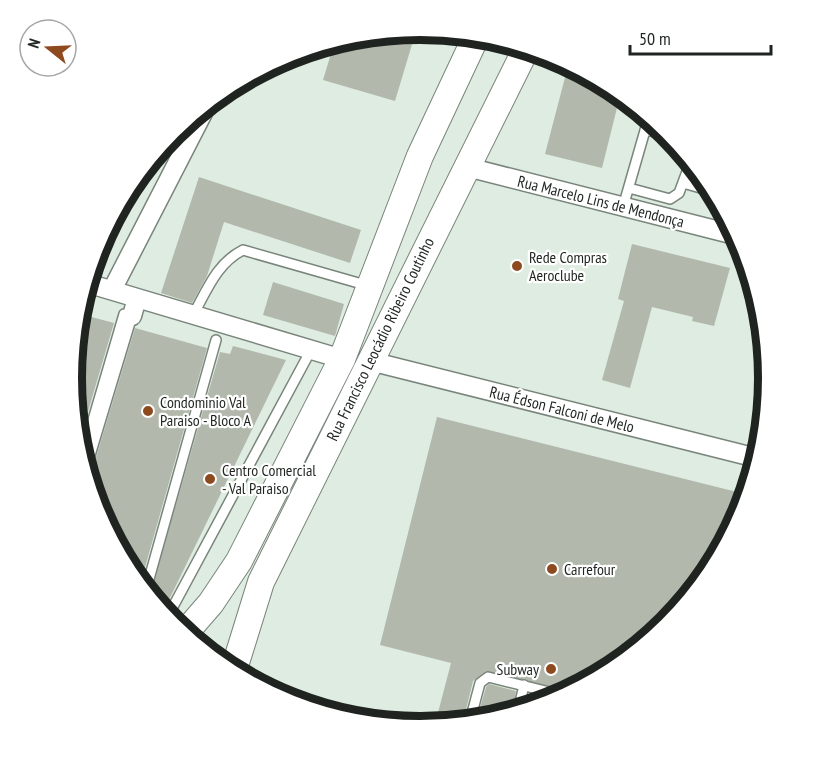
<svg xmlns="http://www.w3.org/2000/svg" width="840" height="757" viewBox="0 0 840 757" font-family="'PT Sans Narrow',sans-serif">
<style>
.building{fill:#b2b9ac}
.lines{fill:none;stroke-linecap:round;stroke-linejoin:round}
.lane-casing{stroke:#79857b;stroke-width:12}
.street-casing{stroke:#79857b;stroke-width:21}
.secondary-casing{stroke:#79857b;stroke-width:28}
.lane{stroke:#fff;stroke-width:9}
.street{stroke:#fff;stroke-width:18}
.secondary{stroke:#fff;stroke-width:26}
.poi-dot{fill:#8e4a1f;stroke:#fff;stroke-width:2}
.labels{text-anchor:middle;stroke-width:4.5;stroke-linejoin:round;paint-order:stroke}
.street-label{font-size:16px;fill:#1f2420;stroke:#fff}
.poi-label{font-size:16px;fill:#1f2420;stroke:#fff;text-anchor:start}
.rim{fill:none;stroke:#1f2420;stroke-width:8}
</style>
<rect width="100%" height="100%" fill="#dfece1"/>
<!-- building -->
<path class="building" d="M416,31L395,101L323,80L333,47Z
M568,66L619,100L602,168L545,154Z
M199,177L361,230L350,263L224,222L207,276L192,303L161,293Z
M632,244L730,268L714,326L692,321L693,317L652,307L630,388L602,380L624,301L618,299Z
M273,282L344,304L335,336L263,315Z
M84,315L114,323L82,432L72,378Z
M135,328L207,348L142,578L98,512L89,469L94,464Z
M233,346L286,360L164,610L151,591L220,352L230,354Z
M437,417L745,494L742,512L666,625L567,691L486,671L473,681L464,718L435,724L451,663L380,645Z
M489,684L516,691L513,709L478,715L486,687Z
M529,694L554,700L526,706Z"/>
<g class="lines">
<!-- lane casing -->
<g class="lane-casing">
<path id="lane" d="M645,130L669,135
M683,183L704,189
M629,188L670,199L679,193L689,166
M623,207L648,120
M193,315C207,290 217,263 243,250L369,286
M85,447L124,314
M88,462L132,316
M147,586L216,340
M168,616L311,350
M519,707L524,685
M471,717L480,683L488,677L562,695"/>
</g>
<!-- street casing -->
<g class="street-casing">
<path id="street" d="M467,167L735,235
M90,284L342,359
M112,290L203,113
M132,316L137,298
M370,361L753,457"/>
</g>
<!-- secondary casing -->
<g class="secondary-casing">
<path id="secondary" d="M185,633L211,603L239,561L342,359L420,156L474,41
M235,666L261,582L525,51"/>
</g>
<!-- lane -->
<use href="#lane" class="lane"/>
<!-- street -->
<use href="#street" class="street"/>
<!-- secondary -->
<use href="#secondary" class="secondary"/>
</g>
<!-- markers -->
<g class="poi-dot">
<circle cx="517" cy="266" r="6"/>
<circle cx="148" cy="411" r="6"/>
<circle cx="210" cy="479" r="6"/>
<circle cx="552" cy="569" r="6"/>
<circle cx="551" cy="669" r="6"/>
</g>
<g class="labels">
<!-- street labels -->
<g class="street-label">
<text transform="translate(601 201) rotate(14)" y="6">Rua Marcelo Lins de Mendonça</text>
<text transform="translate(380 339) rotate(-64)" y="6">Rua Francisco Leocádio Ribeiro Coutinho</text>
<text transform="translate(562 409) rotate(14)" y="6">Rua Édson Falconi de Melo</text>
</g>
<!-- poi labels -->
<g class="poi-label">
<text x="529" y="263">Rede Compras<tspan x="529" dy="18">Aeroclube</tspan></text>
<text x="160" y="408">Condominio Val<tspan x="160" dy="18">Paraiso - Bloco A</tspan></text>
<text x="222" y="476">Centro Comercial<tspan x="222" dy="18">- Val Paraiso</tspan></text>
<text x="564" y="575">Carrefour</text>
<text x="539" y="675" text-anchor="end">Subway</text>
</g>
</g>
<!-- crop -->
<path d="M0 0H840V757H0ZM82 378a338 338 0 1 1 676 0a338 338 0 1 1-676 0Z" fill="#fff" fill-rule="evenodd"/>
<path class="rim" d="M82 378a338 338 0 1 1 676 0a338 338 0 1 1-676 0Z"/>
<!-- north arrow -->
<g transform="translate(48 48) rotate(288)"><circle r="28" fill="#ffffff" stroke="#a5a7a6" stroke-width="1.5"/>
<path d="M0-4.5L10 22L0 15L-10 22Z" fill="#8e4a1f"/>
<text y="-9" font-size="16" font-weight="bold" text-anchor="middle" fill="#1f2420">N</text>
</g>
<!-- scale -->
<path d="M630 45v9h141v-9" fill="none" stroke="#1f2420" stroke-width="3"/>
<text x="639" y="45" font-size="18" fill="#1f2420" stroke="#ffffff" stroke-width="4.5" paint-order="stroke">50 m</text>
</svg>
